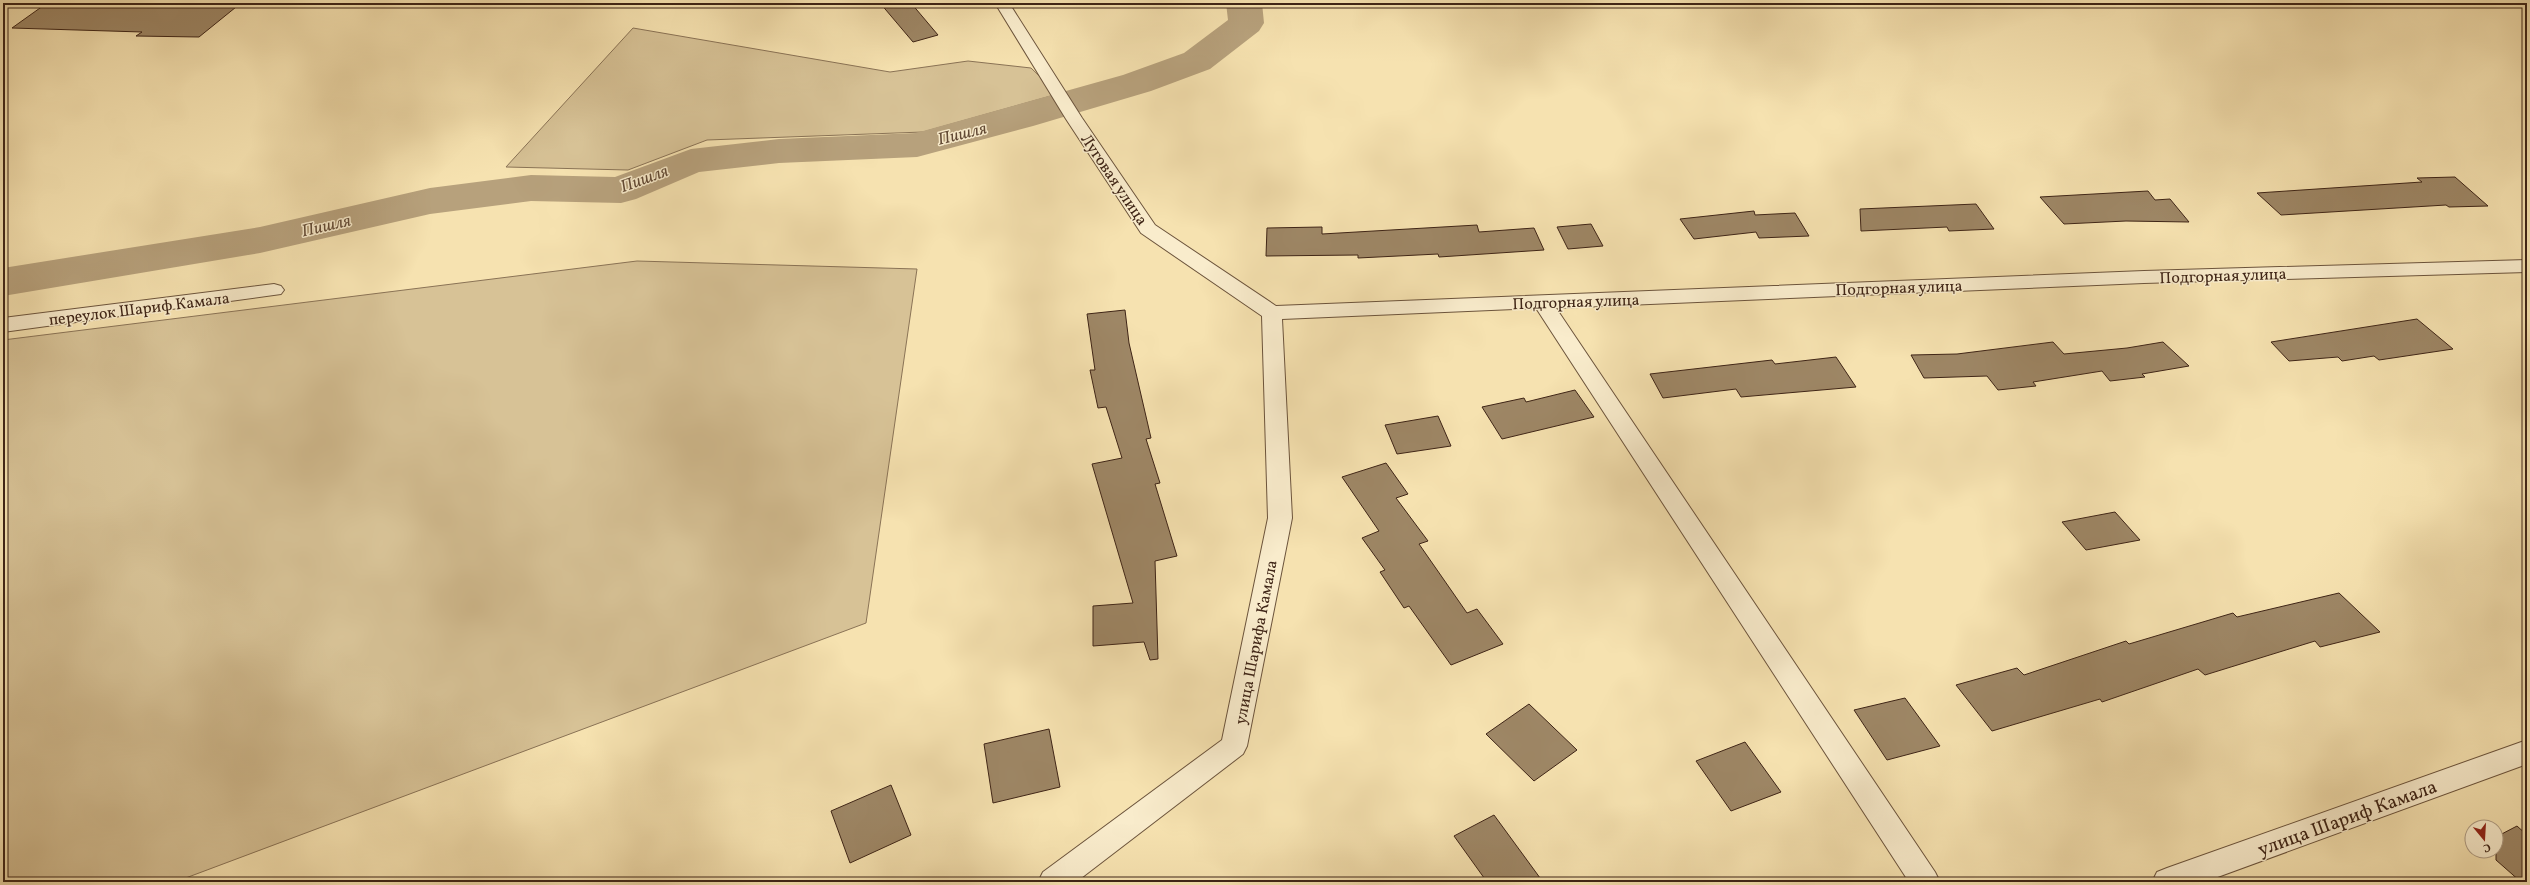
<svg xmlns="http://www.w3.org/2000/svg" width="2530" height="885" viewBox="0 0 2530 885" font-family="Vollkorn,serif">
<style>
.green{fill:#d7c296;stroke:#8a7356}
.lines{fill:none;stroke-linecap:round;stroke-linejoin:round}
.river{fill:#b7a17c;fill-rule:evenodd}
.building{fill:#9e8766;stroke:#3e2416}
.minor-casing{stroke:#6c543c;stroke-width:2}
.minor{fill:#f9eccc;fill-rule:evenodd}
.labels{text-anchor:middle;stroke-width:3;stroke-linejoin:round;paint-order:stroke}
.street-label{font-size:16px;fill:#3e2416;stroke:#f9eccc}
.water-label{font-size:17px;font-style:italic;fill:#624a35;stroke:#f9eccc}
.near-street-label{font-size:19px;fill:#3e2416;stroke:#f9eccc}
</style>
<rect width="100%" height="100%" fill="#f6e2b0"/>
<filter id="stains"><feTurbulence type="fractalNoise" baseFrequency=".005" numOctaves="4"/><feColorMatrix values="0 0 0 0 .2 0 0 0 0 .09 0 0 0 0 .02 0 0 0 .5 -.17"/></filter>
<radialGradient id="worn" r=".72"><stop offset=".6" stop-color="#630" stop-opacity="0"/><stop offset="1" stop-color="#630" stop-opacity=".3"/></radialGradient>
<!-- green -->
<path class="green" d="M633,28L890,72L968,61L1031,68L1058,94L923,132L707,140L628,170L506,167Z
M637,261L917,269L866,623L175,882H3V340Z"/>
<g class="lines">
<!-- river -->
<path class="river" d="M1226,3H1262L1264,23L1259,31L1210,69L1151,91L1033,126L917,157L779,163L699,172L636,199L621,203L531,201L430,214L260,253L3,296V268L260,227L430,188L531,175L615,177L691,149L779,139L916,133L1123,75L1184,53L1228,20Z"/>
</g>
<!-- building -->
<path class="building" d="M47,3H241L199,37L136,36L142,32L12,28Z
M880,3H911L938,35L913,42Z
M2455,177L2488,206L2449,207L2446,205L2281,215L2257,193L2422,182L2417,178Z
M2148,191L2155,200L2170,199L2189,222L2126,221L2064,224L2040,197Z
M1976,204L1994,229L1949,231L1947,227L1861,231L1860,209Z
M1754,211L1755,215L1795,213L1809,236L1759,238L1756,232L1694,239L1680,219Z
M1591,224L1603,246L1568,249L1557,227Z
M1477,225L1479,232L1534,228L1544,250L1439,257L1438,254L1358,258V255L1266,256L1267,228L1322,227V234Z
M1125,310L1129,343L1151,438L1146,439L1160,483L1155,484L1177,556L1155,561L1158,659L1150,660L1144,642L1093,646V606L1133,603L1092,464L1122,458L1106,407L1098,408L1090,370H1095L1087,314Z
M2417,319L2453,349L2379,360L2374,356L2342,361L2338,357L2289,361L2271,342Z
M2053,342L2064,354L2127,348L2163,342L2189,366L2142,374L2145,377L2110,381L2102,371L2033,382L2036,386L1998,390L1987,376L1924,378L1911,355L1957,354Z
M1836,357L1856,387L1741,397L1736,389L1663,398L1650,374L1772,360L1775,364Z
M1575,390L1594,417L1502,439L1482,407L1524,398L1526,402Z
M1438,416L1451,446L1397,454L1385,425Z
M1386,463L1408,494L1396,498L1428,541L1419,544L1467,613L1477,609L1503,644L1451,665L1409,606L1404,608L1380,572L1385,570L1362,538L1379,531L1342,477Z
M2115,512L2140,540L2086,550L2062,522Z
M2339,593L2380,632L2320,647L2315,641L2205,675L2198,669L2102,702L2100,699L1992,731L1956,685L2017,668L2024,675L2126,641L2129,644L2233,613L2237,617Z
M1905,698L1940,746L1887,760L1854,710Z
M1529,704L1577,750L1534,781L1486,734Z
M1049,729L1060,787L993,803L984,744Z
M1745,742L1781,792L1731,811L1696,761Z
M891,785L911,835L850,863L831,811Z
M1494,815L1543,882H1487L1454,836Z
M2517,826L2527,835V882H2521L2496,860V837Z"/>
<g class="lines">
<!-- minor casing -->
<g class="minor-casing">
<path id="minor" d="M995,3H1009L1082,118L1155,225L1276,306L2144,271L2527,260V272L2144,283L1556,308L1935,872L1940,882H1909L1536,308L1282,319L1292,518L1247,746L1243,754L1076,882H1038L1043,872L1222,740L1268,518L1262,316L1141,233L1066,119Z
M274,284L281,286L284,290L281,294L3,332V318Z
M2527,740V764L2204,882H2152L2157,872L2167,868Z"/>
</g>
<!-- minor -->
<use href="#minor" class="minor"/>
</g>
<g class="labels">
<!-- street labels -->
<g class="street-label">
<text transform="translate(1115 179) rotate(56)" y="6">Луговая улица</text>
<text transform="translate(2223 275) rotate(-2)" y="6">Подгорная улица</text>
<text transform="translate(1899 287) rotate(-2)" y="6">Подгорная улица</text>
<text transform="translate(1576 301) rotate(-2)" y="6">Подгорная улица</text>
<text transform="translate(139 308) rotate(-7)" y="6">переулок Шариф Камала</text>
<text transform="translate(1255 642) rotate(-79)" y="6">улица Шарифа Камала</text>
</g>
<!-- water labels -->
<g class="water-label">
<text transform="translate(962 133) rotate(-14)" y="6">Пишля</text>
<text transform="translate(644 178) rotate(-20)" y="6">Пишля</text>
<text transform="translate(326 225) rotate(-13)" y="6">Пишля</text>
</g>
<!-- near-street labels -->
<g class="near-street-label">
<text transform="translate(2347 817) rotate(-20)" y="7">улица Шариф Камала</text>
</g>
</g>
<!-- margin -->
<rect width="2530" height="885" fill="none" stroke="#f6e2b0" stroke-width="16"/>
<rect x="4" y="4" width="2522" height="877" fill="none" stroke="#3e2416" stroke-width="2"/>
<rect x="8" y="8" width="2514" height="869" fill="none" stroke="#3e2416"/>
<!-- north arrow -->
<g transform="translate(2484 839) rotate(162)"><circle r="19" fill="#f9eccc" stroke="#ae9c83"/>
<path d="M0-3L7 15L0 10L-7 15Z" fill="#8f2418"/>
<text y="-6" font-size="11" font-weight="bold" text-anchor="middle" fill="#3e2416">С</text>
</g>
<rect width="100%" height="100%" filter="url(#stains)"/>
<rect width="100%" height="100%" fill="url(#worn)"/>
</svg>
